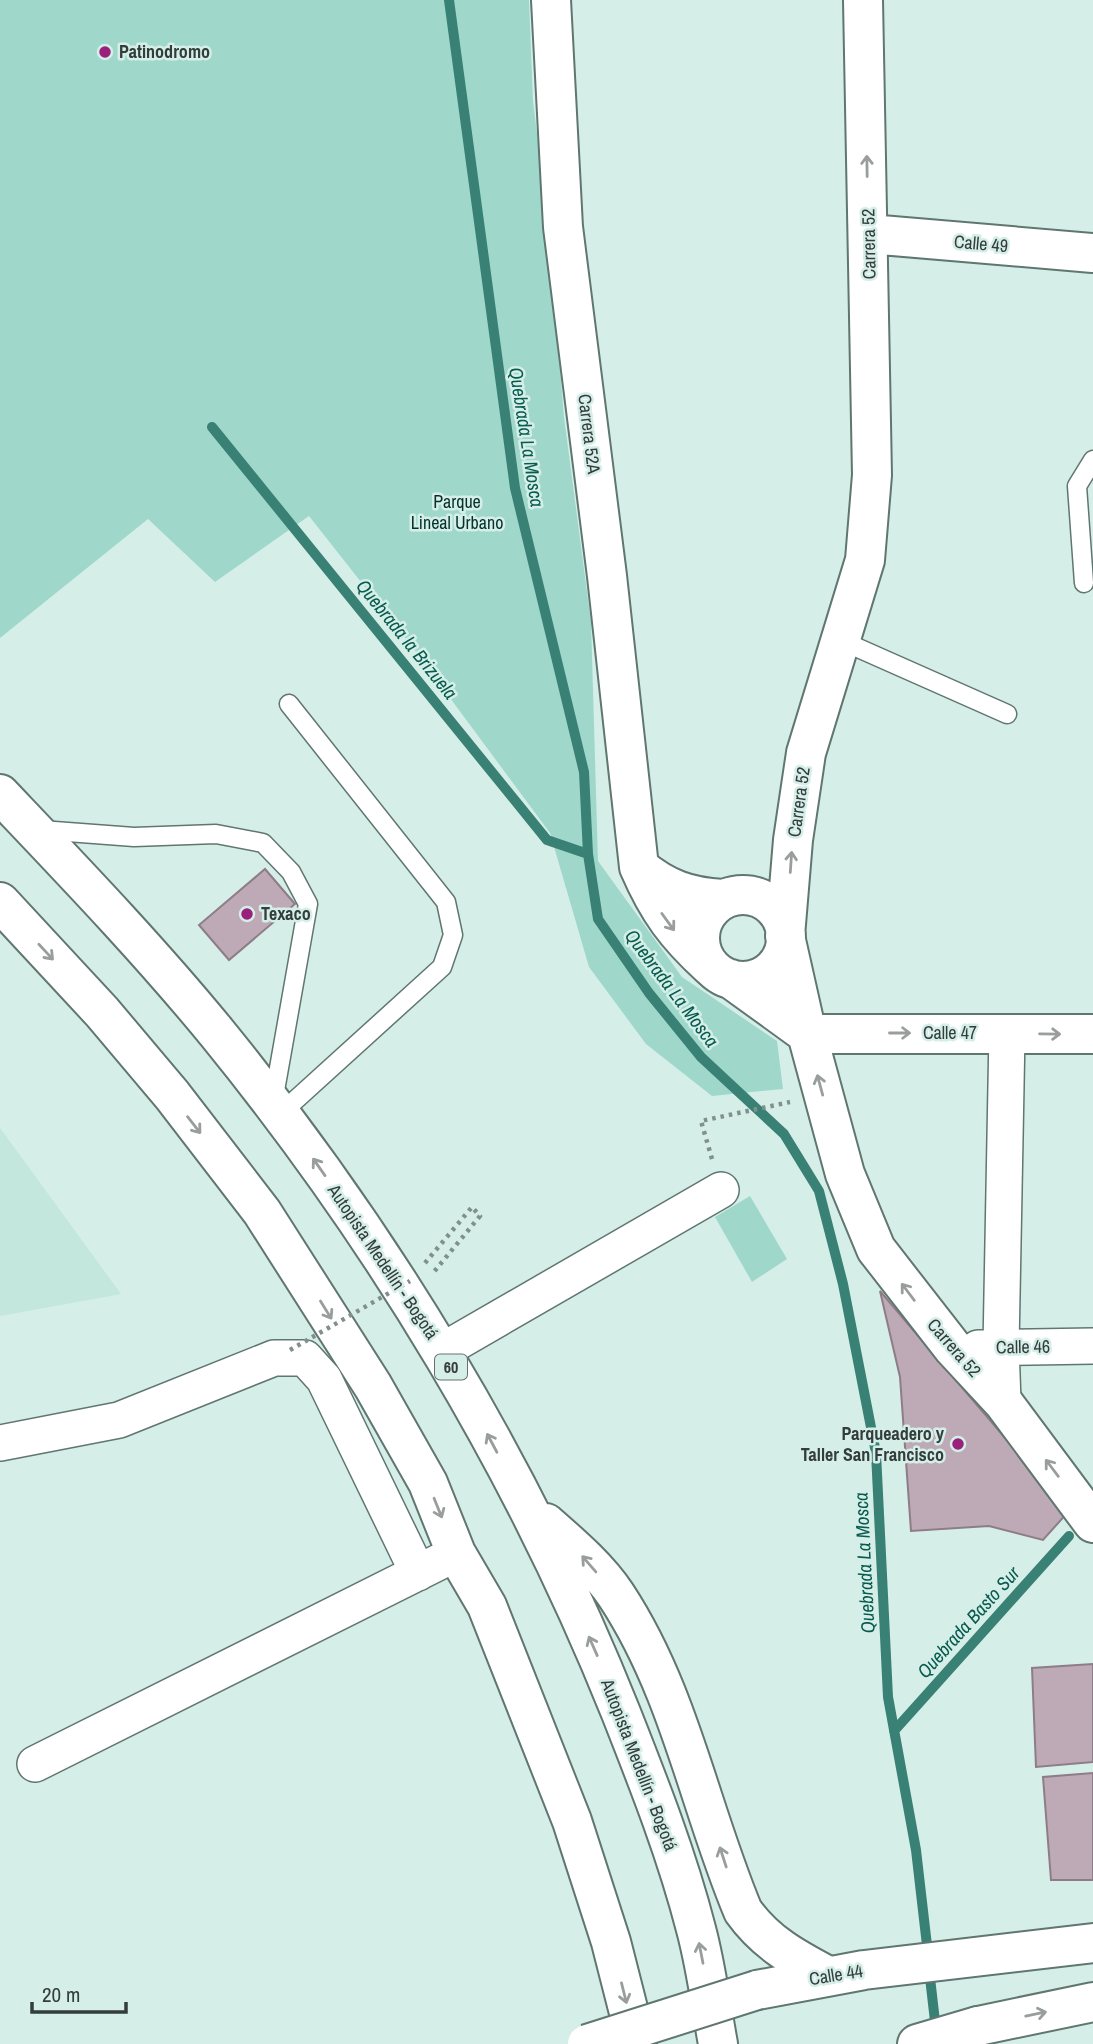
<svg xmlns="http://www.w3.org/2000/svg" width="1093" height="2044" viewBox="0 0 1093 2044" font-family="'Archivo Narrow',sans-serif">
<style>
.built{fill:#c3e6dd}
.green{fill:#9fd8cb}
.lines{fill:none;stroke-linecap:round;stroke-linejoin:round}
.stream{stroke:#398174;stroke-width:10}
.building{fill:#bdaab6;stroke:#8e7c87;stroke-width:2}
.lane-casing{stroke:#607670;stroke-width:21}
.street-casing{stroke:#607670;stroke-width:38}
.secondary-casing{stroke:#607670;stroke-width:42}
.highway-casing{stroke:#607670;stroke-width:42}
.path{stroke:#80908c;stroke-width:4.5;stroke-dasharray:3.5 5;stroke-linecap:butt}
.lane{stroke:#fff;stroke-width:18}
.street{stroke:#fff;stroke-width:35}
.secondary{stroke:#fff;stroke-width:38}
.highway{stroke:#fff;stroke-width:38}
.secondary-bridge-casing{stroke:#607670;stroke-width:42;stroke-linecap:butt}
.path-bridge{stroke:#80908c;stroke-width:4.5;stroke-dasharray:3.5 5;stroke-linecap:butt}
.secondary-bridge{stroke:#fff;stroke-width:38}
.oneway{stroke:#999e9d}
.poi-dot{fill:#99217c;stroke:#d6eee8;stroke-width:2.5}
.labels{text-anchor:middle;stroke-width:5;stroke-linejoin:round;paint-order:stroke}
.shield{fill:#d6eee8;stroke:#64726f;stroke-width:2}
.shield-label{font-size:16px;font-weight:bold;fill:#333d3b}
.poi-label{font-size:18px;font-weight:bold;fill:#333d3b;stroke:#d6eee8;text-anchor:start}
.street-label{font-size:18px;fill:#333d3b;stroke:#d6eee8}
.park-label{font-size:18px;fill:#03322a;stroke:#d6eee8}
.water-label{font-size:19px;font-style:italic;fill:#075b4f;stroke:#d6eee8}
</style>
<rect width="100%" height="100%" fill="#d6eee8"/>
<!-- built -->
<path class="built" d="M0,1128L121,1294L0,1316Z"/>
<!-- green -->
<path class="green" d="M0,0H529L533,101L549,231L564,417L591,622L598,861L682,977L777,1041L783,1089L712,1096L646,1044L589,967L550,833L413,648L309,516L215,582L148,519L0,638Z
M750,1196L787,1259L752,1282L715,1217Z"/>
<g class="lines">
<!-- stream -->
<path class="stream" d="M449,0L515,488L584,772L588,854L598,919L649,993L701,1057L784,1134L819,1191L843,1284L876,1453L888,1697L916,1850L928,1954
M212,427L547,840L588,854
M894,1731L1069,1536
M929,1969L936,2030"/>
</g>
<!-- building -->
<path class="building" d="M265,869L295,904L229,960L199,925Z
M880,1291L1068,1512L1043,1540L989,1526L911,1531L900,1377Z
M1093,1664V1762L1036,1767L1032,1668Z
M1093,1773V1880H1051L1043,1777Z"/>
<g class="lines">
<!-- lane casing -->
<g class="lane-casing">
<path id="lane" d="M1084,583L1077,486L1093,460
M840,640L1007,714
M41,830L134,837L216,834L263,843L291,872L308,904L273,1102
M280,1114L442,967L453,935L446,902L289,704"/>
</g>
<!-- street casing -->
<g class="street-casing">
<path id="street" d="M978,1348L1093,1346
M442,1351L721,1190
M1003,1402L1001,1347L1007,1033
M0,1443L119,1420L274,1358H305L324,1379L418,1573
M35,1764L439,1562"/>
</g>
<!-- secondary casing -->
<g class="secondary-casing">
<path id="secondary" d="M551,0L563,227L607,576L639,867C658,911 676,935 711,967
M863,0L872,475L865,560L806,753L793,840L785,936L807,1034L845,1174L876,1249L953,1348L1003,1402L1093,1523
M869,234L1093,253
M639,867C666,889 688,897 723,899
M700 938a43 43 0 1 1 86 0a43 43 0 1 1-86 0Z
M731,979L807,1034H1093
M757,1990L864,1970L1093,1943
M978,2026L1093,2002"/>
</g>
<!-- highway casing -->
<g class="highway-casing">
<path id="highway" d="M0,794C74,872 149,950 217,1033C384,1238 523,1468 621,1713C649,1784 677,1855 696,1929C706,1966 711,2006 718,2044
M0,902L102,1012L172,1095L262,1212L373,1386L428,1483L456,1553L487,1606L572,1821L611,1942L637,2044
M546,1523C571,1545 598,1568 616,1595C680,1692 699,1806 743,1911C766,1943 794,1958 828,1976
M917,2044L978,2026"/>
</g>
<!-- path -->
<path class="path" d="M712,1159L701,1121L790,1102
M425,1263L472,1207L480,1216L433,1273"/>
<!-- lane -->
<use href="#lane" class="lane"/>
<!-- street -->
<use href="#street" class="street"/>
<!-- secondary -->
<use href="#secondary" class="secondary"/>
<!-- highway -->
<use href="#highway" class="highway"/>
<!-- secondary-bridge casing -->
<g class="secondary-bridge-casing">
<path id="secondary-bridge" d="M587,2044L757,1990"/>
</g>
<!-- path-bridge -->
<path class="path-bridge" d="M290,1350L410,1281"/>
<!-- secondary-bridge -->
<use href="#secondary-bridge" class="secondary-bridge"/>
</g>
<!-- one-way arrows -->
<defs><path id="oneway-shaft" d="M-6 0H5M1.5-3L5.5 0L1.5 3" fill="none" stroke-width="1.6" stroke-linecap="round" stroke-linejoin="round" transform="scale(1.75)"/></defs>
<g class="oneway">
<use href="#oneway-shaft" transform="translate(867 166) rotate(-91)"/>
<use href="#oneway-shaft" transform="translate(791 862) rotate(-86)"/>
<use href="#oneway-shaft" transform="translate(668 922) rotate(54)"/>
<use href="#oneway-shaft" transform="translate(46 952) rotate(47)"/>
<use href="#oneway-shaft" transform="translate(900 1033)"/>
<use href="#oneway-shaft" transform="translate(1050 1034) rotate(1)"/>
<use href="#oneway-shaft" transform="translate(820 1085) rotate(-105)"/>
<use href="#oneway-shaft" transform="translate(194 1125) rotate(52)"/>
<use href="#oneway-shaft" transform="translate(319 1167) rotate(-125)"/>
<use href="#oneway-shaft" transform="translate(908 1292) rotate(-127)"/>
<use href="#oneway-shaft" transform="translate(326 1310) rotate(58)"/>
<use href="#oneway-shaft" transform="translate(492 1443) rotate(-118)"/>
<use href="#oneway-shaft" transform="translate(1052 1468) rotate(-127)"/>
<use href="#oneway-shaft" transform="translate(438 1508) rotate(68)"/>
<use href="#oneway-shaft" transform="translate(589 1564) rotate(-131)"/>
<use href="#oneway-shaft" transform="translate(593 1646) rotate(-114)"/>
<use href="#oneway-shaft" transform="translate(723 1857) rotate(-108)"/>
<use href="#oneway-shaft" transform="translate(701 1953) rotate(-101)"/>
<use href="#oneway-shaft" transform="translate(624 1993) rotate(76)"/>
<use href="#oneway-shaft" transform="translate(1036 2014) rotate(-12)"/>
</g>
<!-- markers -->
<g class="poi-dot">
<circle cx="105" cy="52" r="7"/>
<circle cx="247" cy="914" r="7"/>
<circle cx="958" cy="1444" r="7"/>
</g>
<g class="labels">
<!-- shield labels -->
<rect class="shield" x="435" y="1354.5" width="32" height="25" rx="5"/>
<g class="shield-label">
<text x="451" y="1373">60</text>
</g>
<!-- poi labels -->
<g class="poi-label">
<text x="119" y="58">Patinodromo</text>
<text x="261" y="920">Texaco</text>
<text x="944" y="1440" text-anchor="end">Parqueadero y<tspan x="944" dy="21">Taller San Francisco</tspan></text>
</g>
<!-- street labels -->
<g class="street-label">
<text transform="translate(869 244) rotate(-91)" y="6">Carrera 52</text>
<text transform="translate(981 244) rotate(5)" y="6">Calle 49</text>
<text transform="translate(589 434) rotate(83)" y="6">Carrera 52A</text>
<text transform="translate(799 802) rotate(-82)" y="6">Carrera 52</text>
<text x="950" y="1039">Calle 47</text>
<text transform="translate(383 1262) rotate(56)" y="6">Autopista Medellín - Bogotá</text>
<text transform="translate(1023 1347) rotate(-1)" y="6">Calle 46</text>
<text transform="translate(954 1348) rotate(49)" y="6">Carrera 52</text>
<text transform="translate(639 1765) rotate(69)" y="6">Autopista Medellín - Bogotá</text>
<text transform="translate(836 1975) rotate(-9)" y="6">Calle 44</text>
</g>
<!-- park labels -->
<g class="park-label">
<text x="457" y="508">Parque<tspan x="457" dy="21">Lineal Urbano</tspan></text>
</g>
<!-- water labels -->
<g class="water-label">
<text transform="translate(527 437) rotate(81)" y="7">Quebrada La Mosca</text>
<text transform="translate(407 639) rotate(51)" y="7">Quebrada la Brizuela</text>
<text transform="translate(672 988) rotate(53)" y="7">Quebrada La Mosca</text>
<text transform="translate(864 1563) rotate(-93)" y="7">Quebrada La Mosca</text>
<text transform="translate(968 1622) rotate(-48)" y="7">Quebrada Basto Sur</text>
</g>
</g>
<!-- scale -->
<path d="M32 2002v10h94v-10" fill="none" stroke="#333d3b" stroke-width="3.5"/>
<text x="42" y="2002" font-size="21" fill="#333d3b" stroke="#d6eee8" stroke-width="5" paint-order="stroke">20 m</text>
</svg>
